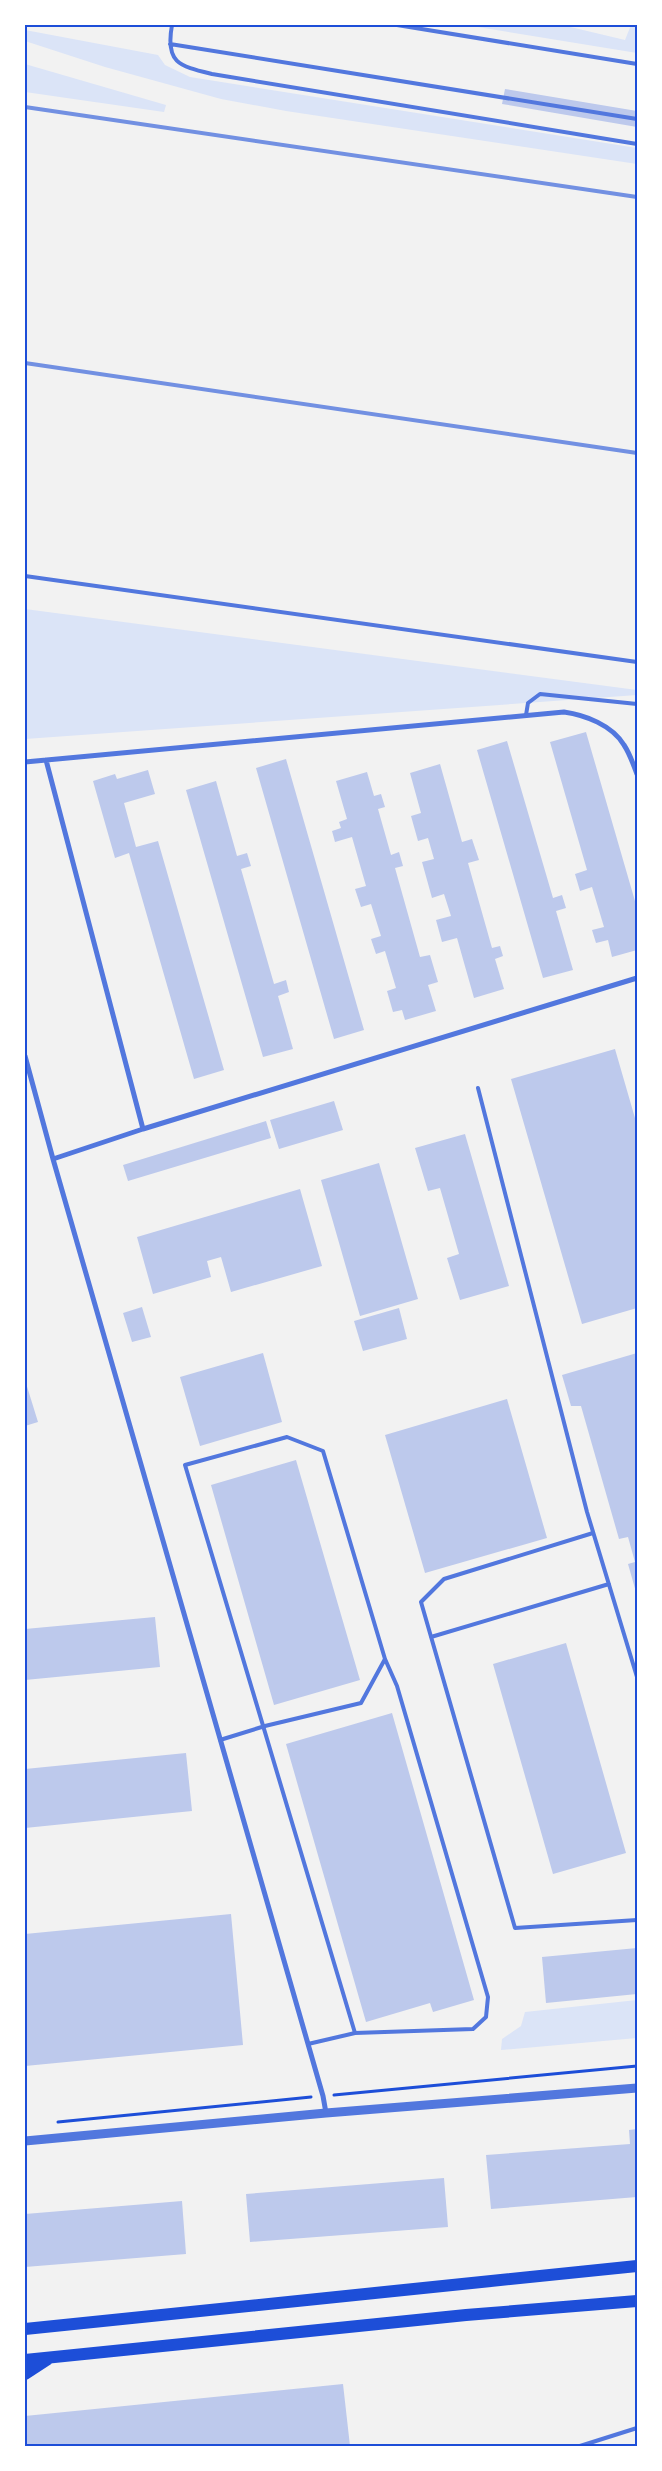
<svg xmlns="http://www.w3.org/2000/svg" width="662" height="2471" viewBox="0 0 662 2471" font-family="Manrope,sans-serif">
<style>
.green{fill:#dbe4f7}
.building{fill:#bdc9ec}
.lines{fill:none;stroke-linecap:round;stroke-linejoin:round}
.path{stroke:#1d4ed8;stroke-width:3}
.service{stroke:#5277de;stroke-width:4}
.minor{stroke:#5277de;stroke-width:5}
.tertiary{stroke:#5277de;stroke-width:9}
.primary{stroke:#1d4ed8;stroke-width:12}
.rail{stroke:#7290e2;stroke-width:4}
.neatline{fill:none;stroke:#1d4ed8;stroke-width:2}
</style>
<rect width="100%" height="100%" fill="#f2f2f2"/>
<!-- green -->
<path class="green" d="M466,25H562L625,40L631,25H637V53Z
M25,30L158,55L165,65L190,77L637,148V164L286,111L221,99L105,67L25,41Z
M25,64L166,105L164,112L25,92Z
M25,609L637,690V695L25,739Z
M637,2000V2038L501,2050L502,2039L521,2026L525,2012Z"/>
<!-- building -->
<path class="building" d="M505,89L637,111V127L502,104Z
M586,732L637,908V950L612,957L608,940L596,943L592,930L604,927L592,887L580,891L575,874L587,870L550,742Z
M507,741L553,898L562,895L566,908L556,911L573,970L543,978L477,750Z
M286,759L364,1030L334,1039L256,768Z
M440,764L462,842L472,839L479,860L468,863L492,948L500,946L503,956L495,959L504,989L474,998L457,938L442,942L436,920L451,916L444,894L432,898L422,862L434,859L428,838L418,841L411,816L421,813L410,773Z
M148,770L155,794L124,803L136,847L158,841L224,1070L194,1079L129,853L115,858L93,781L115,774L117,779Z
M367,772L374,796L381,794L385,807L378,809L391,855L399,852L403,866L395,868L420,957L430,955L438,982L428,985L436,1011L405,1020L402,1010L393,1012L387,991L396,988L385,951L376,954L371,939L381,936L371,904L361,907L355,889L366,886L352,837L335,842L332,831L341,828L339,822L347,819L336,781Z
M216,781L237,856L247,853L251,866L241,869L274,984L286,980L289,992L278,996L293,1049L263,1057L186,790Z
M615,1049L637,1125V1308L582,1324L511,1079Z
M334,1101L343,1130L279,1149L270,1120Z
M266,1121L271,1138L128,1181L123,1165Z
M465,1134L509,1286L460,1300L447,1258L459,1254L440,1188L428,1191L415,1148Z
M379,1163L418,1299L360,1316L321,1180Z
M300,1189L322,1266L231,1292L221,1257L207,1261L211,1277L153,1294L137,1237Z
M142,1307L151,1337L132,1342L123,1313Z
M399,1308L407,1339L363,1351L354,1321Z
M263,1353L282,1422L200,1446L180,1377Z
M637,1353V1592H636L628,1564L635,1562L628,1537L619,1539L581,1406H571L562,1375Z
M25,1380L38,1422L25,1426Z
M507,1399L547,1538L425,1573L385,1435Z
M296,1460L360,1680L274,1705L211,1485Z
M155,1617L160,1667L25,1680V1629Z
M566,1643L626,1853L553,1874L493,1664Z
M392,1713L474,2000L433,2012L430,2003L366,2022L286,1744Z
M186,1753L192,1811L25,1828V1769Z
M231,1914L243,2045L25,2066V1934Z
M637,1948V1994L546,2003L542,1957Z
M637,2129V2197L491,2209L486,2155L630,2144L629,2130Z
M444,2178L448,2227L250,2242L246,2194Z
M182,2201L186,2254L25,2267V2214Z
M343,2384L350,2446H25V2416Z"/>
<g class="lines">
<!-- path -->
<path class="path" d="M334,2095L637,2066
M58,2122L311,2097"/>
<!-- service -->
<path class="service" d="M172,25C165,63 179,66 212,74L637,144
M397,25L637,64
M170,44L637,119
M25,576L637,662
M526,715L528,703L540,694L637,704
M478,1088L587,1512L637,1677
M287,1437L323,1451L385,1659L397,1686L488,1997L486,2017L473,2029L355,2033L185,1465Z
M593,1533L444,1579L421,1602L515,1928L637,1920
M431,1637L609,1584
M220,1740L265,1726L361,1703L385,1659
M308,2044L355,2033
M580,2446L637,2428"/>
<!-- minor -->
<path class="minor" d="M46,760L143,1129
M25,762L564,712C585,715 612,725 624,745C630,754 633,764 637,774
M25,1056L53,1159L323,2096L326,2113
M53,1159L143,1129L637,978"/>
<!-- tertiary -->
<path class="tertiary" d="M25,2141L326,2113L637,2088"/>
<!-- primary -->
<path class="primary" d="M25,2329L637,2266
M25,2360L466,2315L637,2301
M25,2374L48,2359"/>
<!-- rail -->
<path class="rail" d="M25,107L637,197
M25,363L637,453"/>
</g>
<!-- border -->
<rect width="662" height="2471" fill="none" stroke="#ffffff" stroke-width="52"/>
<rect x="26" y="26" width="610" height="2419" class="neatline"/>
</svg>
